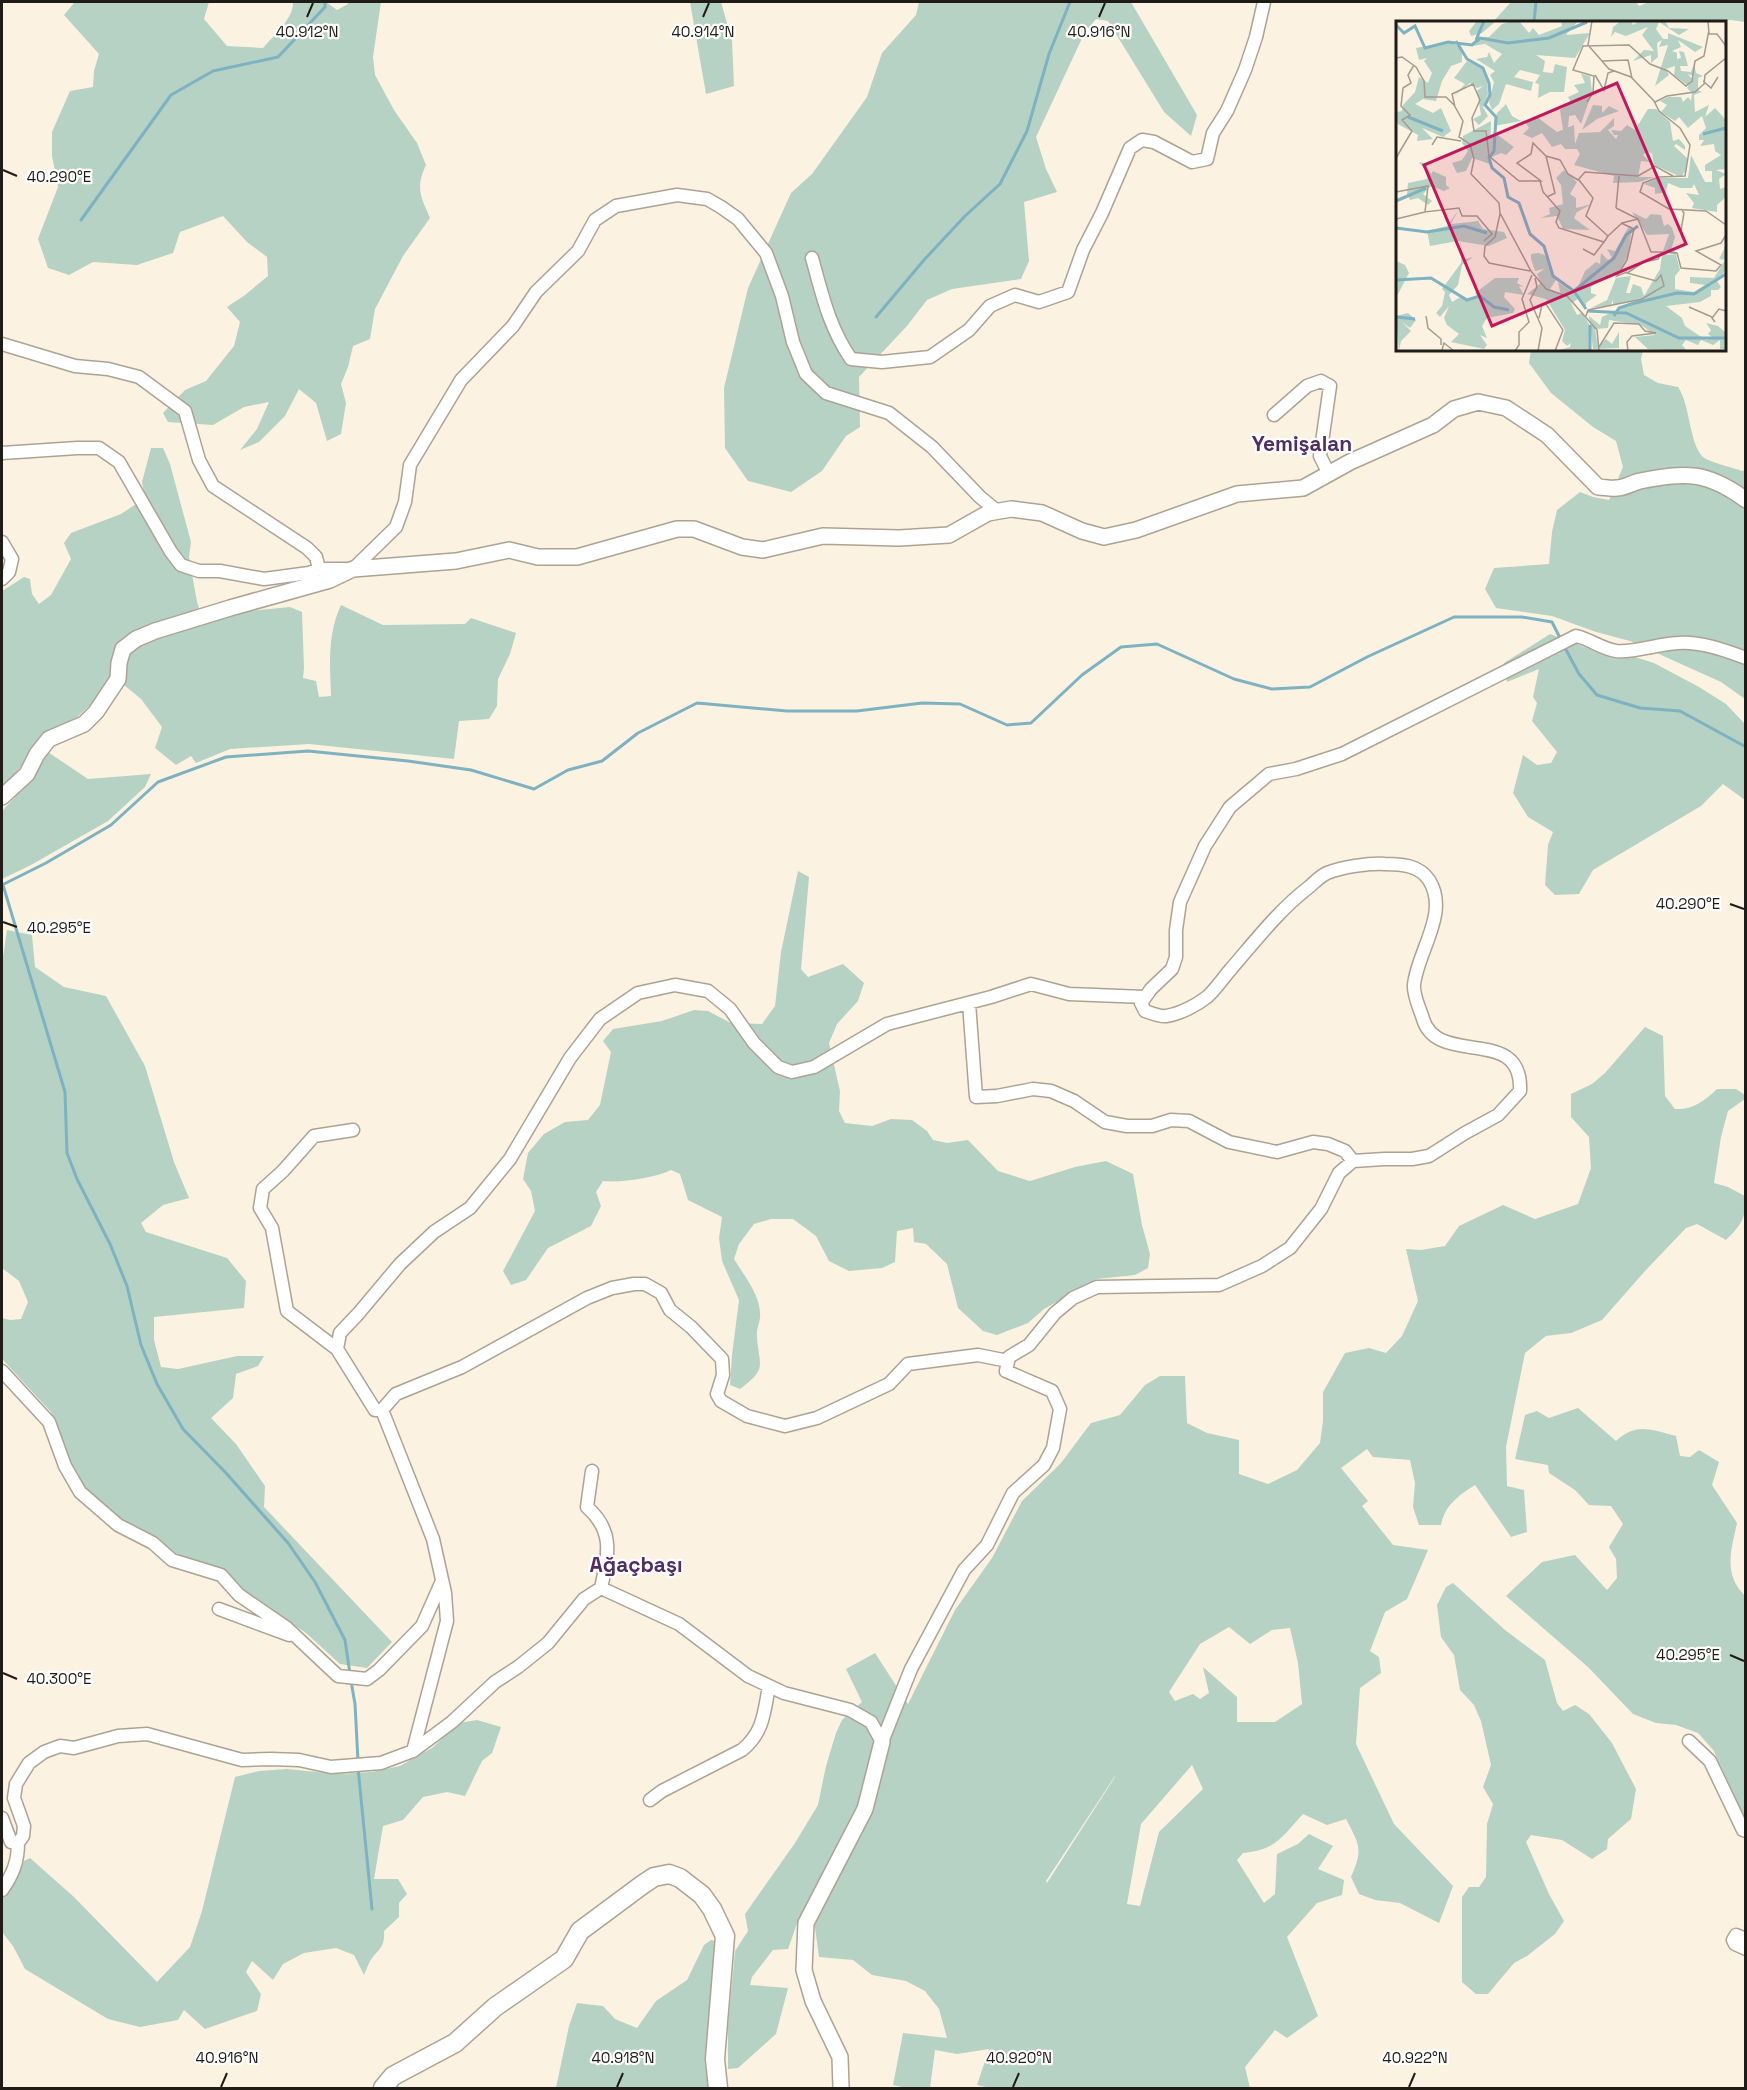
<svg xmlns="http://www.w3.org/2000/svg" width="1747" height="2090" viewBox="0 0 1747 2090" font-family="'Space Grotesk',sans-serif">
<style>
.green{fill:#b6d2c4;fill-rule:evenodd}
.lines{fill:none;stroke-linecap:round;stroke-linejoin:round}
.stream{stroke:#7eb2c1;stroke-width:3}
.minor-casing{stroke:#aca395;stroke-width:15}
.tertiary-casing{stroke:#aca395;stroke-width:18}
.secondary-casing{stroke:#aca395;stroke-width:21}
.minor{stroke:#fff;stroke-width:12}
.tertiary{stroke:#fff;stroke-width:15}
.secondary{stroke:#fff;stroke-width:18}
.ticks{fill:none;stroke:#1f1b16;stroke-width:2}
.labels{text-anchor:middle;stroke-width:4.5;stroke-linejoin:round;paint-order:stroke}
.quarter-label{font-size:21px;font-weight:bold;fill:#4f2d65;stroke:#fff}
.inset-river{fill:none;stroke:#7eb2c1;stroke-width:3}
.inset-road{fill:none;stroke:#a49c90;stroke-width:1.5}
.view{fill:#c2185b;fill-opacity:0.15;stroke:#c2185b;stroke-width:3}
.inset-edge{fill:none;stroke:#1f1b16;stroke-width:3}
.ticks-label{font-size:15px;text-anchor:middle;fill:#1f1b16;stroke:#fff;stroke-width:4.5;stroke-linejoin:round;paint-order:stroke}
</style>
<rect width="100%" height="100%" fill="#fcf2e2"/>
<!-- green -->
<path class="green" d="M82,2H209L204,19L227,46L263,48C274,35 294,18 293,2H326L337,10L348,4L349,2H381L373,57L375,75L394,110L417,143L426,165C415,188 421,197 430,218L403,256L375,309L370,339L353,346L348,367L341,384L346,403L341,434L327,441L316,403L299,389L285,416L259,442L240,450L257,429L269,402L244,407L213,425L168,422L163,413L185,390L206,381L234,346L240,322L227,307L245,295L268,276L267,257L247,242L223,216L180,232L173,253L137,265L93,262L69,275L48,268L38,239L58,187L52,156V132L70,91L93,87L94,71L99,54L64,15L74,3Z
M690,2H721L732,41L734,86L706,94Z
M919,2H1131L1197,115L1191,136L1164,112L1108,21L1096,19L1084,34L1036,137L1046,169L1057,192L1024,202L1029,261L1021,279L952,289L927,300L907,326L859,377L860,427L846,436L822,471L791,492L748,481L725,448L724,388L748,288L791,193L812,174L867,97L882,53L916,15Z
M1511,2H1636L1639,6L1649,2H1745V22L1731,20L1702,22H1493Z
M1531,350H1643L1641,359L1644,375L1658,383L1678,387C1691,405 1689,450 1706,459C1717,464 1731,467 1742,471L1745,470V699L1721,682L1630,641L1596,632L1552,616L1496,608L1485,589L1494,568L1549,564L1552,532L1557,510L1580,492L1593,497L1609,500L1623,467L1616,441L1593,427L1551,393L1529,363Z
M151,448H163L170,464L191,542L189,557L197,602L203,620L240,612L290,607L302,612L304,668L303,678L316,681L319,697L331,696C330,665 327,635 341,605L383,625L465,624L471,618L516,633L510,654L498,679L497,706L489,719L459,721L454,759L309,744L230,749L196,763L191,756L176,765L155,748L162,727L141,699L112,675L100,696L73,721L34,749L6,786L2,789V591L24,577L30,579L32,594L39,604L51,595L71,559L64,543L71,533L121,514L145,498L142,482Z
M1550,634L1616,659L1635,657L1654,663L1699,687L1726,704L1745,724V800L1723,784L1701,806L1593,870L1579,894L1555,895L1545,885L1548,845L1553,832L1528,817L1513,793L1523,755L1537,765L1551,763L1557,752L1532,721L1537,703L1533,697L1539,669L1507,682L1504,663Z
M48,752L88,779L151,774L145,787L108,821L31,865L2,879V811L34,777Z
M798,871L809,877L801,969L808,977L843,964L864,983L858,1001L837,1024L829,1043L840,1091L839,1111L845,1123L872,1126L891,1119L912,1120L927,1131L933,1140L947,1143L968,1140L998,1171L1030,1181L1075,1167L1106,1161L1133,1174L1142,1225L1150,1254L1148,1268L1135,1275L1097,1279L1044,1309L1028,1323L997,1335L983,1331L958,1308L947,1264L926,1244L914,1242L913,1228L897,1231L895,1262L882,1268L849,1271L829,1261L816,1236L793,1219H771L754,1224L739,1244L734,1259C745,1277 762,1297 760,1318C759,1325 756,1330 757,1337C759,1366 768,1368 740,1389L730,1385L732,1355L739,1300L722,1261L719,1238L722,1217L688,1200L680,1174L671,1170C654,1178 622,1183 603,1181L596,1192L601,1206L591,1226L548,1248L526,1280L511,1285L503,1271L535,1211L531,1191L523,1179L528,1153L544,1134L565,1122L588,1120L600,1105L611,1052L603,1041L613,1029L662,1021L694,1010L708,1011L731,1023L762,1024L775,1006L781,952Z
M7,930L32,935L35,967L64,987L106,996L145,1066L174,1162L189,1198L163,1205L141,1223L146,1232L227,1258L246,1281L244,1308L154,1317V1340L161,1367L178,1369L237,1356H264L258,1366L236,1374L233,1398L211,1418L236,1444L265,1486L264,1507L392,1642L367,1668L340,1664L306,1633L246,1593L226,1571L174,1553L149,1533L119,1518L86,1489L68,1460L51,1412L2,1359V1318L10,1320L21,1319L28,1302L19,1281L2,1268V964Z
M1645,1027L1663,1036L1665,1096L1675,1109C1693,1110 1704,1101 1717,1089H1736L1745,1095V1099L1728,1111L1721,1137L1714,1183L1728,1187L1745,1196C1746,1219 1742,1224 1726,1240L1697,1224L1686,1228L1645,1271L1602,1320L1571,1333L1546,1336L1525,1353L1506,1447L1507,1486L1524,1490L1527,1532L1511,1537L1475,1485C1458,1496 1445,1505 1441,1525H1419L1413,1507L1415,1483L1410,1460L1373,1457L1367,1449L1341,1468L1368,1501L1362,1506L1393,1545L1428,1550L1407,1599L1385,1612L1370,1651L1379,1657L1381,1673L1360,1688L1356,1744L1394,1824L1453,1886L1439,1923L1400,1903L1375,1900L1359,1894L1351,1877C1363,1849 1360,1846 1346,1819L1327,1825L1303,1814C1282,1837 1276,1850 1243,1853L1237,1860L1264,1903L1275,1894L1277,1854L1298,1844L1309,1834L1333,1846L1318,1869L1344,1880L1342,1895L1317,1903L1287,1937L1318,2016L1287,2038L1275,2030L1245,2067L1250,2088H990L977,2085L989,2049L957,2054L935,2050L930,2088H907L893,2085L903,2033L947,2038L939,2009L925,1991L906,1981L872,1975L853,1960L819,1957L814,1920L800,1915L788,1949L773,1950L752,1977L750,1985L788,1988L776,2034L738,2068L728,2069V2025L735,1951L748,1931L745,1914L795,1843L818,1805L826,1766L836,1733L842,1720L862,1702L846,1669L875,1653L908,1704L955,1610L992,1558L1022,1501L1061,1463L1091,1423L1120,1415L1145,1385L1160,1376H1185L1187,1423L1207,1433L1239,1440V1474L1268,1484L1297,1470L1320,1443L1323,1421V1392L1345,1353L1369,1348L1386,1353L1402,1336L1418,1301L1406,1249L1421,1250L1445,1246L1459,1226L1503,1205L1535,1219L1578,1204L1591,1168L1589,1137L1571,1117V1094L1592,1084L1605,1073ZM1229,1627L1250,1644L1272,1630L1290,1628L1298,1663L1302,1704L1275,1722H1237V1697L1203,1667L1209,1693L1200,1699L1193,1694L1175,1701L1169,1692L1200,1644ZM1192,1765L1203,1789L1159,1832L1140,1906L1127,1904L1141,1824ZM1115,1776V1777L1047,1883L1046,1881Z
M1578,1408L1616,1441C1637,1422 1651,1430 1676,1436L1680,1456L1690,1457L1699,1450L1719,1462L1712,1485L1737,1523C1731,1551 1723,1574 1745,1596V1820L1714,1751L1698,1733L1676,1725L1656,1723L1633,1714L1588,1667L1506,1596L1542,1562L1575,1555L1607,1590L1617,1578L1616,1559L1609,1547L1623,1524L1611,1506L1589,1505L1575,1490L1549,1473L1548,1465L1515,1459L1525,1415L1537,1411L1549,1418Z
M1453,1583L1505,1630L1545,1660L1557,1703L1563,1711L1575,1705L1589,1714L1612,1743L1636,1789L1631,1819L1608,1839L1607,1849L1592,1859L1562,1840L1531,1835L1526,1842L1549,1894L1564,1921L1555,1934L1527,1956L1514,1963L1488,1994H1476L1462,1982V1897L1469,1887H1479L1486,1877L1487,1824L1493,1804L1483,1787L1491,1765L1481,1721L1474,1705L1460,1690L1454,1655L1441,1637L1437,1605L1446,1587Z
M477,1720L501,1727L492,1753L482,1761L465,1796L447,1792L423,1797L403,1820L383,1826L374,1879H398L407,1894L399,1903V1917L384,1931C385,1948 379,1948 370,1961C368,1965 366,1970 364,1975L354,1955L336,1948L304,1953L283,1964L273,1980L252,1961L246,1972L261,1994L257,2011L205,2029L184,2010L178,2020L140,2027L108,2019L25,1969L13,1946L2,1932V1896L24,1861L30,1858L74,1897L157,1982L190,1947L202,1911L235,1777L259,1771L287,1769L337,1774L372,1772L400,1766L432,1748L459,1723Z
M711,1940L718,1942L710,2088H556L569,2026L577,2003L603,2006L615,2019L637,2028L656,2001L687,1980L704,1945Z"/>
<g class="lines">
<!-- stream -->
<path class="stream" d="M1534,22L1536,2
M81,220L171,95L213,71L278,57L325,7V2
M876,317L924,260L965,216L1000,184L1027,131L1049,54L1070,2
M1564,646L1579,674L1597,695L1640,708L1680,711L1746,747
M2,885L46,863L111,825L158,782L226,757L308,751L408,761L471,770L534,789L568,770L602,761L638,733L697,703L787,711H857L922,703L960,704L1007,725L1031,723L1082,675L1121,647L1157,644L1234,679L1272,689L1310,687L1367,657L1454,617H1522L1552,622L1561,640
M3,885L65,1092L67,1153L77,1179L110,1244L127,1286L141,1345L157,1384L183,1429L226,1473L288,1543L315,1582L345,1640L350,1674
M351,1681L355,1704L358,1761
M358,1768L372,1909"/>
<!-- minor casing -->
<g class="minor-casing">
<path id="minor" d="M812,258C822,294 829,327 851,359L882,362L930,357L969,330L990,306L1015,295L1039,302L1068,292L1083,250L1102,213L1130,148L1142,140L1154,142L1192,162L1207,159L1213,133L1227,111L1245,70L1256,37L1264,2
M2,344L75,366L108,369L139,377L185,411L199,460L213,486L307,548L316,557L319,569
M1274,415L1307,386L1321,381L1330,386L1320,456L1329,474
M2,453L77,448H99L119,462L171,552L181,565L199,571H220L264,579L309,573L319,569H353L396,527L405,502L410,465L461,380L513,326L536,292L578,251L595,220L616,206L677,195L707,199L721,207L738,219L766,253L782,296L793,342L806,374L826,393L889,413L932,447L980,497L997,511
M2,542L12,559L9,572L2,579
M969,1003L976,1097L997,1096L1033,1089L1051,1091L1074,1101L1105,1122L1127,1126H1152L1171,1120L1189,1121L1229,1142L1277,1152L1313,1142L1328,1144L1345,1151L1353,1161
M337,1349L287,1311L272,1228L260,1208L263,1189L283,1171L314,1136L353,1130
M1008,1361L978,1355L908,1364L889,1384L817,1418L785,1426L747,1416L721,1401L717,1394L723,1375L722,1359L691,1327L670,1310L661,1293L645,1284H634L612,1288L587,1298L462,1367L396,1394L382,1410H375L337,1349L340,1333L358,1314L400,1264L434,1232L470,1208L510,1159L570,1058L600,1019L638,993L675,985L708,991L730,1009L754,1043L778,1067L792,1072L814,1067L887,1024L991,997L1031,984L1069,994L1145,997
M2,1371L49,1422L65,1466L80,1492L118,1525L153,1543L172,1560L221,1575L239,1595L287,1628L338,1676L367,1679L379,1670L422,1626L442,1581
M382,1410L433,1539L445,1593L447,1621L413,1751
M601,1588L679,1624L748,1676L784,1693L850,1710L871,1722L882,1742
M219,1609L289,1635
M1689,1741L1710,1761L1743,1830L1746,1831
M882,1742L911,1669L964,1570L987,1545L1013,1493L1044,1465L1053,1448L1060,1409L1052,1391L1006,1371L1009,1357L1029,1345L1055,1313L1073,1298L1097,1287L1219,1285L1262,1266L1290,1248L1321,1209L1339,1173L1353,1161L1384,1159H1412L1429,1156L1465,1133L1498,1115L1520,1091C1523,1024 1438,1068 1423,1019C1420,1009 1413,995 1414,985C1417,952 1450,913 1429,880C1419,865 1401,864 1385,864C1368,863 1342,867 1327,873C1320,876 1314,883 1309,887C1279,910 1256,940 1231,969C1223,978 1216,989 1207,997C1197,1005 1180,1014 1166,1016C1160,1017 1151,1013 1145,1011L1141,1003L1151,989L1172,969L1176,957V930L1180,902L1205,846L1230,807L1269,774L1296,769L1342,754L1576,636C1590,639 1602,649 1616,651C1633,653 1658,644 1677,643C1700,641 1724,650 1746,658
M650,1800L662,1791L742,1750C764,1732 764,1712 769,1686
M2,1818L11,1842L18,1843L23,1836L24,1826L14,1798L16,1784L29,1763L44,1752L60,1746L74,1748L118,1736L147,1734L242,1760L271,1759L299,1760L331,1767L381,1763L413,1751L452,1722L495,1682L518,1667L548,1643L584,1599L601,1588C608,1555 615,1532 587,1507L592,1471
M2,1890C13,1874 18,1862 18,1843
M1746,1939L1736,1935L1733,1940L1735,1944L1746,1949"/>
</g>
<!-- tertiary casing -->
<g class="tertiary-casing">
<path id="tertiary" d="M2,797L27,774L37,754L49,739L84,724L96,712L118,679L119,663L123,649L136,639L155,631L230,608L330,580L353,569L456,561L509,550L538,557H577L677,529H694L742,547L763,550L823,536L899,538L949,535L988,513L1011,509L1042,513L1082,531L1104,537L1136,530L1237,494L1303,488L1350,462L1433,425L1454,409L1478,402L1506,408L1547,435L1598,487C1604,487 1611,489 1617,488C1624,488 1632,483 1640,481C1686,472 1707,471 1746,500
M841,2088L840,2057L813,2001L804,1970L806,1923L865,1809L882,1742"/>
</g>
<!-- secondary casing -->
<g class="secondary-casing">
<path id="secondary" d="M383,2088L393,2076L455,2043L495,2007L564,1959L580,1931L642,1885L654,1877L669,1874L680,1878L702,1895L712,1909L725,1936L715,2059L718,2088"/>
</g>
<!-- minor -->
<use href="#minor" class="minor"/>
<!-- tertiary -->
<use href="#tertiary" class="tertiary"/>
<!-- secondary -->
<use href="#secondary" class="secondary"/>
</g>
<!-- ticks -->
<path class="ticks" d="M307,17L313,3M703,17L709,3M1099,17L1105,3M3,170L17,176M1730,904L1744,909M3,922L17,927M1730,1655L1744,1661M3,1673L17,1679M221,2087L227,2073M617,2087L623,2073M1013,2087L1019,2073M1409,2087L1415,2073"/>
<g class="labels">
<!-- quarter labels -->
<g class="quarter-label">
<text x="1302" y="451">Yemişalan</text>
<text x="636" y="1572">Ağaçbaşı</text>
</g>
</g>
<!-- overview -->
<g transform="translate(1396 21)">
<rect width="330" height="330" fill="#fcf2e2"/>
<path d="M81,0H100L86,12L75,15L73,10ZM117,0H123L133,12L137,7L143,14L166,5L165,0H182L170,14L194,12L179,37L140,34L149,40L147,51L157,52L159,43L171,46L168,71H154L142,77L143,63L139,62L144,54L124,49L118,56L137,61L135,70L110,63L103,83L96,89L93,81L98,61L94,54L99,50L80,38L91,36L93,31L98,42L106,33L89,23L76,25L83,16H93L106,3ZM225,0H235L237,4L243,0H269L273,7L293,8L283,14L263,1L260,8L267,18H272V12L307,26L299,31L282,19L285,26L276,30L281,32V38L285,37L283,30L288,31L292,45H284L285,50L295,51L298,43L300,52L307,55L302,57V69L306,71L298,74L299,91L313,84L309,96L319,87L330,99V148L320,149L330,153L323,158L324,168L330,166V176L321,184V191L296,187L298,182L290,172L303,174L298,163L296,167H284L272,162L270,171L259,173V167L248,163L263,157H292L295,134L309,161H316V150H309V144L325,134L319,130L318,123L304,125L308,119H303V114L310,107L306,95L292,107L283,96L279,100L265,91L271,84L264,80L272,76H285L287,81L292,76L295,80L296,72L291,67L298,55L292,53L296,58L291,64L278,54L279,45L270,48L273,54L259,65L272,24L263,26L266,19L261,22L262,36L255,42V34L237,40L248,29L258,30L246,14L252,6L230,15L219,11L215,16L217,6ZM54,21L66,27V41L55,45L46,60L40,80L27,78L19,83L37,92L45,87L55,110L47,116L26,107L37,118L21,120L22,114L0,102V91L6,90L7,84L19,71L23,56L32,62L36,52L28,40L31,37L23,39L20,27ZM71,40L86,47L91,60L92,73L87,86L92,95L83,104L77,98L85,94L81,70L87,65L81,67L74,62L58,75L69,63L58,57ZM185,53L194,55L196,71L185,103L179,94L173,95L172,108L167,109L164,89L175,82L172,76L183,71L178,64L189,62ZM110,83L116,95L125,100L98,105L101,92ZM197,84L206,85V92L213,85L223,90L201,98L186,109ZM252,88H260L274,101L277,120L283,118L289,125V129L280,123L278,125L291,137V148L285,156L258,144L256,133L251,130L247,134L254,141L245,140L242,156H258L244,161L217,162L218,155L178,144L184,133L181,128H169L165,123L156,126L146,112L136,117L127,113L133,107L129,101L141,96L161,111L178,104L179,123L183,112L204,111L218,97V105L212,109L220,118L222,114H218L215,109L225,110L231,104L239,109ZM95,100L94,143L76,137L70,150L61,152L56,142L66,139L72,130L66,122L67,115ZM98,111L118,126L110,134L105,132L94,137V118ZM23,141L29,142L35,153L37,150L50,156V164L54,167L48,170L35,165L27,173L36,180L32,184L22,177L14,179L11,173L12,162L31,158L32,153ZM168,149L181,161L174,173L180,177V187L196,183L181,191L178,197L194,209L167,208L161,195L145,197L154,193L153,187L167,183L165,164L160,157ZM62,190L55,203L82,200L87,208L108,211L111,217L93,225L62,220L34,225L31,210L51,205ZM236,191L250,198L255,193L265,194L268,205L272,203L276,207L279,216L275,229L279,230L284,249L279,255V268L298,271L309,264L294,262V256L318,257L329,239L323,238L330,224V249L321,260L325,266L322,269H315V275L304,281L270,285L286,297L289,305L310,319L316,316L312,313L315,309L310,302L322,305L330,312V328H324V319L317,324L305,319L302,324L290,319L286,324L291,330L252,328L239,316L259,314L245,304L213,299L212,307L199,308L202,326L210,318L216,323L223,311V327L197,328L193,295L204,304L206,296L245,277L217,284V278L215,284L195,287L211,279L220,257L235,255L230,272H234L237,263L245,266L248,275L264,248L266,233L279,234L267,230L273,213L251,214ZM233,205L236,206L232,235L220,255L216,252L195,266V272L201,274L190,282V286L183,277L176,282L164,271L162,261L179,273L189,250L200,241L204,243L205,232L212,239L216,237L211,228L219,230ZM142,232L149,234L160,259L154,268L172,276L181,294L186,292L193,303L194,330H160L174,326L175,322L171,325L166,320L169,309L150,278L131,273L145,262L141,253L148,248L139,250L135,238V233ZM65,234L66,239L77,236L66,244L62,264L53,274L56,281L66,275L72,280L83,277L79,272L99,257H123L121,262L128,266L123,265L128,274L109,271L108,276L119,288L117,292L91,297L86,305L91,317L84,314L91,324L88,328L55,321L63,313L51,304L48,297L53,285L44,296L40,292L46,285L49,271L46,268L65,242ZM0,240L9,244L13,252L1,275ZM12,292L20,299L14,307L6,301L15,310L5,320L3,330L0,295Z" fill="#b6d2c4"/>
<path class="inset-river" d="M0,4L8,12L19,5L29,27L52,21L76,24L84,17L112,22L153,17L191,1M80,19L88,0M60,20L71,38L87,47L93,62L94,74L89,84L100,96L98,130L93,137L96,147L108,157L112,176L123,182L134,213L148,225L157,255L178,270L190,288M12,96L47,110M307,113L330,107M0,180L30,167M0,207L31,211L68,205L91,212M0,259L35,257L71,279L84,275L98,286L113,289M178,270L218,237L230,214L242,205M192,290L230,292L283,317H330M218,295L223,287L235,283L281,272L298,273L330,253M0,296L19,298M194,304V330"/>
<path class="inset-road" d="M196,0L192,24L213,48L235,56L258,80L263,90L284,107L294,124L289,155L263,156L247,162L244,171L273,188L310,190L330,204M312,0L313,13H321L330,25M0,37L6,36L20,46L28,60L29,76H50L58,84L67,100L63,116L74,123L78,138L75,153L103,182L104,192L135,250L150,268L171,275L201,309L203,330M206,40L232,39L236,57M199,54L208,69L212,52L218,50M307,60L315,67L322,56M191,81L197,72L198,55L177,49L187,25L233,24L254,43L272,50L290,65L296,60L299,40L308,35L313,9M259,81L271,75L299,71L308,63L309,54L330,37M59,86L56,73L77,63L84,79L76,97L78,110H90L93,135L123,160H145L121,142L135,133L137,122L150,135L164,139L172,153L182,159L189,151L242,155L259,145L277,155M36,124L41,116L65,120M150,135L159,172L151,176M0,137L16,110L6,99L14,94L5,85L7,67L15,62L12,54L18,44M144,160L147,171L164,190L160,201L163,207L208,221L212,215L190,195L197,177L183,159M0,171L32,165L29,191L63,187L66,195H81L96,213L88,220M220,187L223,155M104,193L99,216L89,225L88,235L93,242L134,250M0,198L29,191M225,202L238,208L231,239L221,255L231,251M285,209L288,192L285,188M212,215L226,202L242,198M187,228L198,234L208,221M266,231L281,232L285,247L320,250L325,244L300,230L325,222L330,214M139,257L141,266L134,279L146,307L142,330M293,286L316,296M30,295L32,307L45,318V324M190,295L192,289L246,278L268,265L265,254L260,260L231,252L248,241L262,238L266,231H255L242,198L220,187M143,297L146,284L150,283L167,309L159,330M319,301L316,297L323,288L330,290M203,326L218,302L243,303L249,310L260,312L236,315L231,321L232,330M46,329L48,322L58,330M119,330L123,324V311L133,301L126,278L136,254"/>
<path class="view" d="M221,62L290,223L96,305L28,144Z"/>
<rect width="330" height="330" class="inset-edge"/>
</g>
<g class="ticks-label">
<text x="307" y="37">40.912°N</text>
<text x="703" y="37">40.914°N</text>
<text x="1099" y="37">40.916°N</text>
<text x="59" y="182">40.290°E</text>
<text x="1688" y="909">40.290°E</text>
<text x="59" y="933">40.295°E</text>
<text x="1688" y="1660">40.295°E</text>
<text x="59" y="1684">40.300°E</text>
<text x="227" y="2063">40.916°N</text>
<text x="623" y="2063">40.918°N</text>
<text x="1019" y="2063">40.920°N</text>
<text x="1415" y="2063">40.922°N</text>
</g>
<!-- border -->
<rect width="1747" height="2090" fill="none" stroke="#1f1b16" stroke-width="6"/>
</svg>
